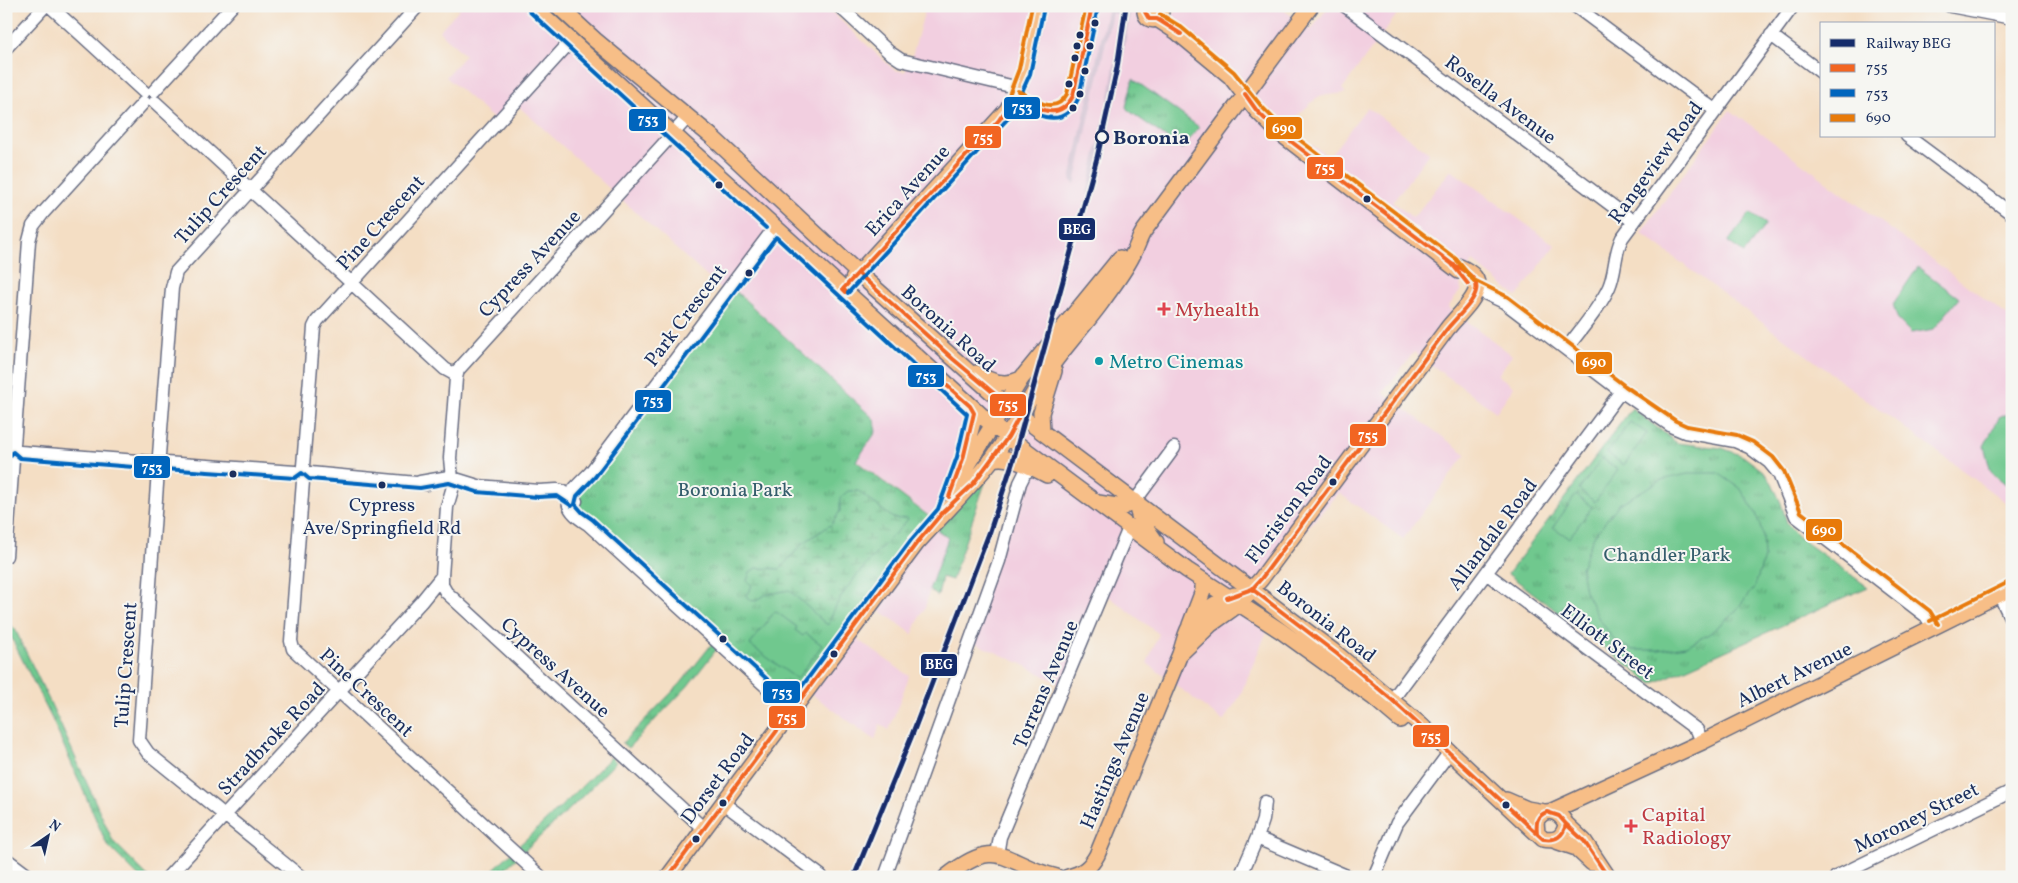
<svg xmlns="http://www.w3.org/2000/svg" width="2018" height="883" viewBox="0 0 2018 883" font-family="Vollkorn,serif">
<style>
.built{fill:#f2cfe0}
.industrial{fill:#cfbdcf}
.grass{fill:url(#grass-tufts);stroke:#457c76}
.wetland{fill:url(#wetland-marsh);stroke:#457c76}
.garden{fill:#6fc88e;stroke:#457c76}
.lines{fill:none;stroke-linecap:round;stroke-linejoin:round}
.minor-casing{stroke:#676c82;stroke-width:15}
.major-casing{stroke:#676c82;stroke-width:18}
.minor{stroke:#fff;stroke-width:12}
.major{stroke:#f7be87;stroke-width:15}
.bus-1-casing{stroke:#f6f6f2;stroke-width:8}
.bus-2-casing{stroke:#f6f6f2;stroke-width:8}
.bus-3-casing{stroke:#f6f6f2;stroke-width:8}
.bus-1{stroke:#f26522;stroke-width:4}
.bus-2{stroke:#0065bd;stroke-width:4}
.bus-3{stroke:#e87a09;stroke-width:4}
.rail-1-casing{stroke:#f6f6f2;stroke-width:9}
.rail-1{stroke:#152c6b;stroke-width:5}
.bus-dot{fill:#1b2f5e;stroke:#f6f6f2;stroke-width:2}
.stop-dot{fill:#f6f6f2;stroke:#1b2f5e;stroke-width:2.5}
.health-dot{fill:#e0444e;stroke:#f6f6f2;stroke-width:2}
.culture-dot{fill:#0f9aa8;stroke:#f6f6f2;stroke-width:2}
.labels{text-anchor:middle;stroke-width:4;stroke-linejoin:round;paint-order:stroke}
.bus-label{font-size:19px;fill:#1b2f5e;stroke:#f6f6f2}
.street-label{font-size:20px;fill:#1b2f5e;stroke:#f6f6f2}
.stop-label{font-size:20px;font-weight:bold;fill:#1b2f5e;stroke:#f6f6f2;text-anchor:start}
.health-label{font-size:20px;fill:#be3a42;stroke:#f6f6f2;text-anchor:start}
.culture-label{font-size:20px;fill:#0d838f;stroke:#f6f6f2;text-anchor:start}
.park-label{font-size:20px;fill:#345d6c;stroke:#f6f6f2}
.line-badge{stroke:#f6f6f2;stroke-width:2}
.badge-label{font-size:14px;text-anchor:middle;font-weight:bold;fill:#fff}
</style>
<defs>
<pattern id="grass-tufts" width="24" height="20" patternUnits="userSpaceOnUse" patternTransform="scale(1.25)"><rect width="24" height="20" fill="#6fc88e"/><path d="M3 7l-1-3M5 7V3M7 7l1-3M15 17l-1-3M17 17v-4M19 17l1-3" fill="none" stroke="#5aa377"/></pattern>
<pattern id="wetland-marsh" width="20" height="14" patternUnits="userSpaceOnUse" patternTransform="scale(1.25)"><rect width="20" height="14" fill="#6fc88e"/><path d="M1 5h8M5 5V1M11 12h8M15 12V8" fill="none" stroke="#5aa377"/></pattern>
</defs>
<rect width="100%" height="100%" fill="#f6f6f2"/>
<filter id="ink" filterUnits="userSpaceOnUse"><feTurbulence type="fractalNoise" baseFrequency=".02" numOctaves="2"/><feDisplacementMap in="SourceGraphic" scale="10" xChannelSelector="R" yChannelSelector="G"/><feConvolveMatrix kernelMatrix="1 2 1 2 8 2 1 2 1" color-interpolation-filters="sRGB"/></filter>
<filter id="wash" filterUnits="userSpaceOnUse"><feTurbulence type="fractalNoise" baseFrequency=".0096" numOctaves="4" result="noise"/><feDisplacementMap in="SourceGraphic" scale="20" xChannelSelector="R" yChannelSelector="G"/><feGaussianBlur stdDeviation="1.12" result="paint"/><feColorMatrix in="noise" values="0 0 0 0 0 0 0 0 0 0 0 0 0 0 0 0 0 1.4 0 .05"/><feComposite in="paint" operator="in"/></filter>
<g filter="url(#wash)">
<rect width="100%" height="100%" fill="#f4dec4"/>
<!-- built -->
<path class="built" d="M462,6H825L894,70L905,72L913,53L926,6H1163L1173,15L1180,6H1278L1311,30L1329,6H1403L1342,89L1346,93L1319,96L1286,126L1329,157L1367,107L1429,153L1393,202L1413,218L1451,170L1555,245L1517,297L1473,261L1460,281L1461,290L1448,307L1512,355L1498,375L1514,387L1496,412L1414,352L1383,393L1466,454L1403,539L1339,493L1252,589L1238,605L1270,624L1239,698L1223,721L1147,663L1159,634L1103,592L1064,686L1020,663L970,641L1025,473L998,458L936,521L856,460L876,432L874,419L731,286L725,293L515,103L497,122L446,77L465,55L439,31Z
M1730,110L2012,319V507L1641,233Z
M932,526L948,538L930,588L925,608L920,616L913,634L871,604Z
M849,633L909,676L889,730L880,724L875,740L806,690Z"/>
<!-- industrial -->
<path class="industrial" d="M1124,6L1131,9L1122,60L1109,131L1092,196L1087,193L1110,91L1122,15L1112,13L1075,184L1070,180L1108,7Z"/>
<!-- grass -->
<path class="grass" d="M1133,79L1199,127L1182,149L1128,110L1126,107Z
M730,286L874,419L876,432L856,461L935,521L978,477L985,483L952,580L942,577L938,596L929,590L948,538L932,526L792,710L720,645L687,687L628,748L622,743L681,683L715,640L576,512L572,501Z
M1632,408L1677,443L1722,448L1743,456L1763,471L1772,483L1781,503L1787,523L1797,536L1868,587L1652,684L1508,574Z
M6,622L15,629L58,719L113,841L149,877H139L107,845L52,719L10,635L6,632Z
M611,757L616,762L573,806L496,877H485L568,800Z"/>
<!-- wetland -->
<path class="wetland" d="M848,491H858L893,518L897,519L906,518L908,519C883,549 839,585 829,624H826L789,590L765,595L756,601L749,600L746,595L752,586L747,581L750,572L756,568L780,569L802,544L832,524L840,511V498Z"/>
<!-- garden -->
<path class="garden" d="M1750,213L1766,224L1744,253L1728,242Z
M1918,267L1959,298L1934,329L1911,333L1898,320L1893,304Z
M2012,412V489L1991,472L1984,446L1999,418Z
M1630,422L1647,433L1624,465L1607,453Z
M1602,458L1618,470L1595,502L1579,490Z
M1692,473H1718L1740,488L1756,513L1763,536L1764,558L1755,586L1734,613L1709,634L1686,646L1659,650H1633L1614,640L1598,617L1585,591L1581,568L1594,536L1619,504L1661,480Z
M1576,495L1592,507L1569,538L1553,527Z
M775,611L797,627L795,630L803,636L806,633L822,645L797,679L750,645Z"/>
</g>
<g filter="url(#ink)">
<g class="lines">
<!-- minor casing -->
<g class="minor-casing">
<path id="minor" d="M50,6L144,92
M839,6L889,52L901,60L1019,88
M1345,6L1634,222
M1575,6L1716,111
M1950,6L2012,18
M1771,35L1822,73
M6,48L45,6
M154,91L232,6
M155,102L445,369L456,375
M1907,136L2012,214
M775,227L590,473C568,494 556,505 588,524L792,710
M1478,290L1504,302L1621,391L1673,427L1685,432L1735,441L1749,447L1769,462L1779,474L1796,516L1926,616L1933,627
M1567,348C1581,329 1599,309 1609,287C1616,271 1614,254 1622,238L1793,6
M14,445L29,241L33,226L43,213L144,102
M20,452L151,462
M159,455L172,288L176,272L418,6
M165,463L295,472
M303,466L314,327L317,321L571,41
M158,470L139,740L148,753L301,877
M310,473L427,484
M452,479L450,458L456,378L458,370L688,117
M303,481L291,641L293,649L541,877
M420,482L449,477L478,486L539,491L557,490L562,491L576,501
M452,490L447,507L442,576V585L446,592L704,829
M1135,501L1174,448
M6,556L13,459
M1486,573L1697,730L1702,742
M1999,594L2012,621
M1392,700L1621,391
M723,803L821,876
M1257,838L1263,820L1265,802
M997,855L1000,837L1129,528
M6,859L30,877
M168,877L421,602L442,576
M885,877L999,561L1020,483L1025,473L1033,468
M1240,877L1257,838L1349,877
M1374,877L1397,823L1449,753
M1836,877L2012,791"/>
</g>
<!-- major casing -->
<g class="major-casing">
<path id="major" d="M533,6L992,425L1187,570L1281,631L1374,698L1400,720
M558,6L595,40L711,136L858,273L1005,404L1337,654L1422,726L1543,839C1556,842 1564,837 1566,824C1559,810 1544,806 1536,821L1537,833
M1147,6L1145,12C1146,18 1151,21 1157,19
M1157,19L1177,32L1230,76L1257,111L1276,130L1459,271
M1157,19L1161,12L1159,6
M853,279L1007,110C1027,78 1031,43 1038,6
M976,373C991,382 1005,387 1021,379
M1042,432L1041,413L1054,371
M991,460C1005,453 1034,468 1047,475
M961,466L974,418L971,407
M952,491L1021,379L1120,258
M1135,501L1140,519L1156,542
M1098,503L1123,507L1135,501
M1190,625L1203,591V582
M1180,654L1210,625L1238,605L1261,579L1447,329C1465,306 1502,280 1452,264
M1506,800L1527,809L1544,812
M1552,811L1702,742L2012,588
M1566,824L1584,841L1608,877
M1553,840L1576,848L1592,863
M668,877L916,544C941,516 967,491 990,462C1010,435 1025,406 1043,378C1060,351 1082,329 1101,303C1112,287 1126,270 1134,252C1138,245 1139,238 1144,231L1311,6
M946,877C1001,833 1003,865 1057,877
M1068,877C1082,874 1090,868 1097,855L1180,654C1183,646 1185,635 1189,628C1197,614 1219,600 1234,595"/>
</g>
<!-- minor -->
<use href="#minor" class="minor"/>
<!-- major -->
<use href="#major" class="major"/>
<!-- bus-1 casing -->
<g class="bus-1-casing">
<path id="bus-1" d="M1145,12L1149,19H1157L1181,34
M1245,94L1257,111L1276,130L1452,264L1468,284
M846,292L843,289L999,120L1015,97C1037,107 1058,124 1073,96L1092,6
M935,375L970,406L974,413L963,459L949,497
M1252,589L1337,654L1392,700L1543,839C1556,841 1563,837 1566,824L1559,816L1547,812C1536,816 1536,823 1537,833
M1227,598L1252,589L1261,579L1447,329C1469,303 1498,284 1452,264
M1566,824L1584,841L1608,877
M668,877L916,544L943,512L973,484L1008,437L1020,415L953,359L858,273"/>
</g>
<!-- bus-2 casing -->
<g class="bus-2-casing">
<path id="bus-2" d="M529,11L766,228
M1012,103C1038,115 1063,132 1079,97L1098,7
M776,237L967,414L957,457L938,509L911,540L791,701L592,519L582,512L575,504L577,496L595,477Z
M848,293L1012,114L1030,74L1044,7
M11,455L13,452L20,458L146,468L154,467L158,462L160,467L164,469L295,478L302,473L309,479L420,488L449,483L477,492L538,497L557,496L572,506"/>
</g>
<!-- bus-3 casing -->
<g class="bus-3-casing">
<path id="bus-3" d="M1160,14L1181,27L1234,72L1262,107L1280,125L1456,259L1474,281
M1018,91C1035,100 1055,116 1067,94L1086,6
M1009,95L1019,69L1032,6
M1472,279L1508,297L1625,386L1676,421L1687,426L1737,435L1753,442L1773,457L1784,471L1801,512L1930,611L1938,624
M1930,621L2009,582"/>
</g>
<!-- bus-1 -->
<use href="#bus-1" class="bus-1"/>
<!-- bus-2 -->
<use href="#bus-2" class="bus-2"/>
<!-- bus-3 -->
<use href="#bus-3" class="bus-3"/>
<!-- rail-1 casing -->
<g class="rail-1-casing">
<path id="rail-1" d="M854,877L912,735L990,531L1013,461L1097,158L1117,68L1126,6"/>
</g>
<!-- rail-1 -->
<use href="#rail-1" class="rail-1"/>
</g>
</g>
<!-- markers -->
<g class="bus-dot">
<circle cx="1095" cy="23" r="4.5"/>
<circle cx="1080" cy="35" r="4.5"/>
<circle cx="1077" cy="46" r="4.5"/>
<circle cx="1090" cy="46" r="4.5"/>
<circle cx="1075" cy="58" r="4.5"/>
<circle cx="1085" cy="71" r="4.5"/>
<circle cx="1069" cy="84" r="4.5"/>
<circle cx="1080" cy="94" r="4.5"/>
<circle cx="1073" cy="108" r="4.5"/>
<circle cx="719" cy="185" r="4.5"/>
<circle cx="1367" cy="199" r="4.5"/>
<circle cx="749" cy="273" r="4.5"/>
<circle cx="233" cy="474" r="4.5"/>
<circle cx="1333" cy="482" r="4.5"/>
<circle cx="382" cy="485" r="4.5"/>
<circle cx="723" cy="639" r="4.5"/>
<circle cx="834" cy="654" r="4.5"/>
<circle cx="723" cy="803" r="4.5"/>
<circle cx="1506" cy="805" r="4.5"/>
<circle cx="696" cy="839" r="4.5"/>
</g>
<circle class="stop-dot" cx="1102" cy="137" r="6"/>
<g class="health-dot">
<path d="M1161.5 301.5h5v5h5v5h-5v5h-5v-5h-5v-5h5z"/>
<path d="M1628.5 818.5h5v5h5v5h-5v5h-5v-5h-5v-5h5z"/>
</g>
<circle class="culture-dot" cx="1099" cy="361" r="5"/>
<g class="labels">
<!-- bus labels -->
<g class="bus-label">
<text x="382" y="511">Cypress<tspan x="382" dy="23">Ave/Springfield Rd</tspan></text>
</g>
<!-- street labels -->
<g class="street-label">
<text transform="translate(1501 99) rotate(37)" y="7">Rosella Avenue</text>
<text transform="translate(1655 162) rotate(-54)" y="7">Rangeview Road</text>
<text transform="translate(907 190) rotate(-48)" y="7">Erica Avenue</text>
<text transform="translate(220 194) rotate(-48)" y="7">Tulip Crescent</text>
<text transform="translate(380 222) rotate(-48)" y="7">Pine Crescent</text>
<text transform="translate(529 263) rotate(-47)" y="7">Cypress Avenue</text>
<text transform="translate(685 315) rotate(-53)" y="7">Park Crescent</text>
<text transform="translate(949 328) rotate(42)" y="7">Boronia Road</text>
<text transform="translate(1288 509) rotate(-53)" y="7">Floriston Road</text>
<text transform="translate(1492 534) rotate(-53)" y="7">Allandale Road</text>
<text transform="translate(1327 621) rotate(38)" y="7">Boronia Road</text>
<text transform="translate(1608 641) rotate(37)" y="7">Elliott Street</text>
<text transform="translate(125 665) rotate(-86)" y="7">Tulip Crescent</text>
<text transform="translate(556 667) rotate(42)" y="7">Cypress Avenue</text>
<text transform="translate(1794 674) rotate(-26)" y="7">Albert Avenue</text>
<text transform="translate(1045 684) rotate(-67)" y="7">Torrens Avenue</text>
<text transform="translate(367 692) rotate(43)" y="7">Pine Crescent</text>
<text transform="translate(271 738) rotate(-47)" y="7">Stradbroke Road</text>
<text transform="translate(1114 760) rotate(-67)" y="7">Hastings Avenue</text>
<text transform="translate(717 778) rotate(-53)" y="7">Dorset Road</text>
<text transform="translate(1916 817) rotate(-26)" y="7">Moroney Street</text>
</g>
<!-- stop labels -->
<g class="stop-label">
<text x="1113" y="144">Boronia</text>
</g>
<!-- health labels -->
<g class="health-label">
<text x="1175" y="316">Myhealth</text>
<text x="1642" y="821">Capital<tspan x="1642" dy="23">Radiology</tspan></text>
</g>
<!-- culture labels -->
<g class="culture-label">
<text x="1109" y="368">Metro Cinemas</text>
</g>
<!-- park labels -->
<g class="park-label">
<text x="735" y="496">Boronia Park</text>
<text x="1667" y="561">Chandler Park</text>
</g>
</g>
<g class="line-badge">
<rect x="1003" y="96" width="38" height="24" rx="5" fill="#0065bd"/>
<rect x="628" y="108" width="39" height="24" rx="5" fill="#0065bd"/>
<rect x="1265" y="116" width="38" height="24" rx="5" fill="#e87a09"/>
<rect x="964" y="125" width="38" height="24" rx="5" fill="#f26522"/>
<rect x="1306" y="156" width="38" height="24" rx="5" fill="#f26522"/>
<rect x="1058" y="217" width="38" height="24" rx="5" fill="#152c6b"/>
<rect x="1575" y="351" width="38" height="24" rx="5" fill="#e87a09"/>
<rect x="907" y="364" width="38" height="24" rx="5" fill="#0065bd"/>
<rect x="634" y="389" width="38" height="24" rx="5" fill="#0065bd"/>
<rect x="989" y="393" width="38" height="24" rx="5" fill="#f26522"/>
<rect x="1349" y="423" width="38" height="24" rx="5" fill="#f26522"/>
<rect x="133" y="455" width="38" height="24" rx="5" fill="#0065bd"/>
<rect x="1805" y="518" width="38" height="24" rx="5" fill="#e87a09"/>
<rect x="920" y="653" width="38" height="24" rx="5" fill="#152c6b"/>
<rect x="762" y="680" width="39" height="24" rx="5" fill="#0065bd"/>
<rect x="768" y="705" width="38" height="24" rx="5" fill="#f26522"/>
<rect x="1412" y="724" width="38" height="24" rx="5" fill="#f26522"/>
</g>
<g class="badge-label">
<text x="1022" y="112">753</text>
<text x="648" y="124">753</text>
<text x="1284" y="133">690</text>
<text x="983" y="142">755</text>
<text x="1325" y="172">755</text>
<text x="1077" y="234">BEG</text>
<text x="1594" y="367">690</text>
<text x="926" y="381">753</text>
<text x="653" y="405">753</text>
<text x="1008" y="409">755</text>
<text x="1368" y="440">755</text>
<text x="152" y="472">753</text>
<text x="1824" y="535">690</text>
<text x="939" y="669">BEG</text>
<text x="782" y="697">753</text>
<text x="787" y="722">755</text>
<text x="1431" y="741">755</text>
</g>
<!-- margin -->
<rect width="2018" height="883" fill="none" stroke="#f6f6f2" stroke-width="25"/>
<!-- legend -->
<rect x="1820" y="22" width="175" height="115" fill="#f6f6f2" stroke="#9ea6b7"/>
<rect x="1830" y="39" width="25" height="8" fill="#152c6b" stroke="#9ea6b7"/>
<text x="1866" y="48" font-size="15" fill="#1b2f5e">Railway BEG</text>
<rect x="1830" y="64" width="25" height="8" fill="#f26522" stroke="#9ea6b7"/>
<text x="1866" y="72" font-size="15" fill="#1b2f5e">755</text>
<rect x="1830" y="89" width="25" height="8" fill="#0065bd" stroke="#9ea6b7"/>
<text x="1866" y="98" font-size="15" fill="#1b2f5e">753</text>
<rect x="1830" y="114" width="25" height="8" fill="#e87a09" stroke="#9ea6b7"/>
<text x="1866" y="122" font-size="15" fill="#1b2f5e">690</text>
<!-- north arrow -->
<g transform="translate(48 836) rotate(34)" stroke="#f6f6f2" stroke-width="4" paint-order="stroke">
<path d="M0-4L9 19L0 12L-9 19Z" fill="#1b2f5e"/>
<text y="-8" font-size="14" font-weight="bold" text-anchor="middle" fill="#1b2f5e">N</text>
</g>
</svg>
